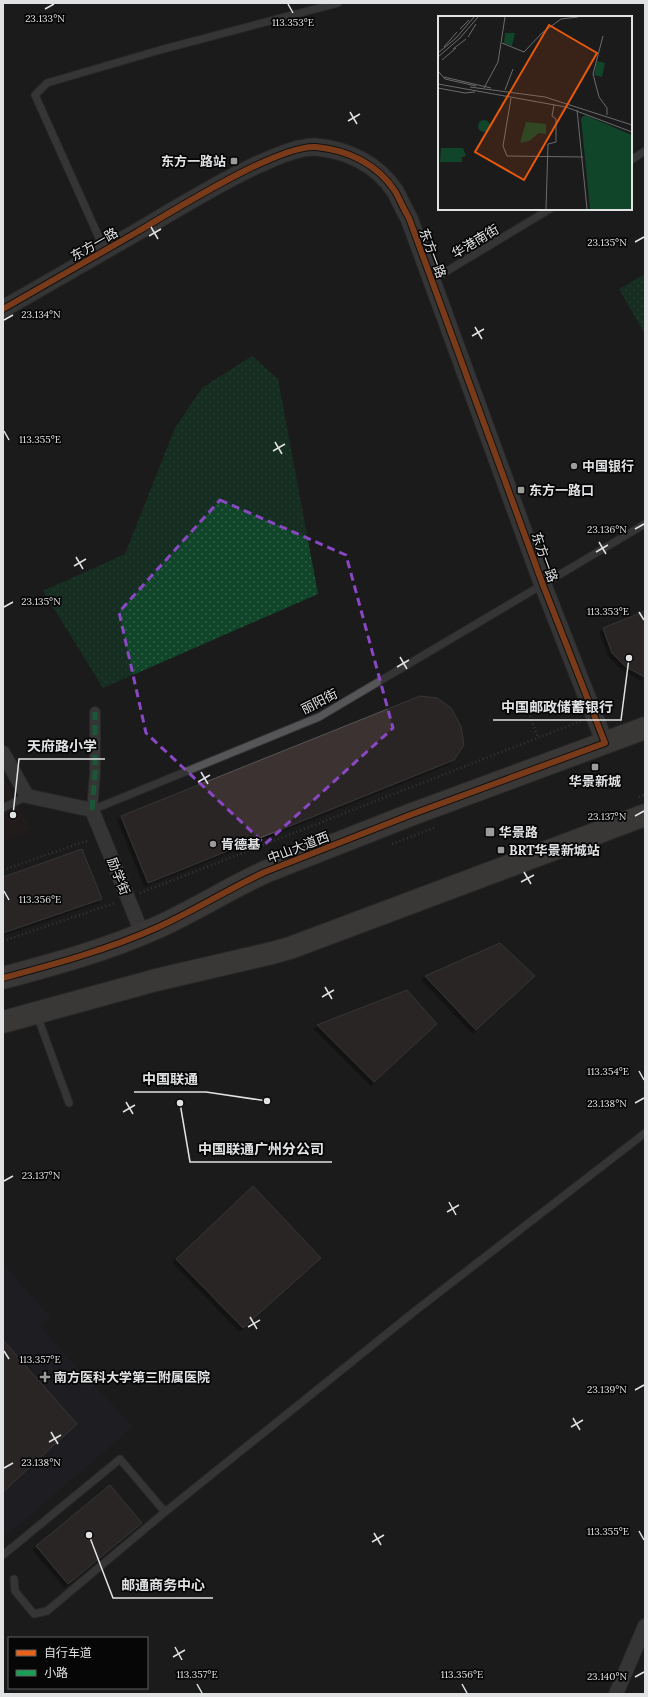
<svg xmlns="http://www.w3.org/2000/svg" width="648" height="1697" viewBox="0 0 648 1697" font-family="Lora,'Noto Sans SC',serif">
<style>
.built{fill:#22232a}
.education{fill:#2c1c1d}
.park{fill:url(#park-dots)}
.building{fill:#3e3331;stroke:#555454;filter:url(#shadow)}
.lines{fill:none;stroke-linecap:round;stroke-linejoin:round}
.service-casing{stroke:#363636;stroke-width:9}
.pedestrian-casing{stroke:#363636;stroke-width:12}
.minor-casing{stroke:#363636;stroke-width:16}
.tertiary-casing{stroke:#363636;stroke-width:19}
.trunk-casing{stroke:#363636;stroke-width:24}
.path{stroke:#565657;stroke-width:2.5;stroke-dasharray:1 3;stroke-linecap:butt}
.service{stroke:#565658;stroke-width:7}
.pedestrian{stroke:#565658;stroke-width:10}
.minor{stroke:#565658;stroke-width:14}
.tertiary{stroke:#565658;stroke-width:17}
.trunk{stroke:#615a59;stroke-width:22}
.quiet{stroke:#1a9f57;stroke-width:5;stroke-dasharray:10 5;stroke-linecap:butt}
.cycleway-casing{stroke:#060607;stroke-width:8}
.cycleway{stroke:#ea6118;stroke-width:6}
.marked{fill:none;stroke:#8a47c4;stroke-width:3;stroke-dasharray:8 5;stroke-linejoin:round}
.ticks{fill:none;stroke:#e1e2e3;stroke-width:1.5}
.poi-dot{fill:#9c9c9d;stroke:#060607;stroke-width:1.5}
.labels{text-anchor:middle;stroke-width:3.5;stroke-linejoin:round;paint-order:stroke}
.poi-label{font-size:13px;font-weight:bold;fill:#e1e2e3;stroke:#060607;text-anchor:start}
.street-label{font-size:13px;fill:#e1e2e3;stroke:#060607}
.inset-road{fill:none;stroke:#6a6b6c;stroke-width:1}
.view{fill:#e8590c;fill-opacity:0.15;stroke:#e8590c;stroke-width:2}
.inset-edge{fill:none;stroke:#e1e2e3;stroke-width:2}
.ticks-label{font-size:10px;text-anchor:middle;fill:#e1e2e3;stroke:#060607;stroke-width:3.5;stroke-linejoin:round;paint-order:stroke}
.leader{fill:none;stroke:#e1e2e3;stroke-width:1.5}
.callout-dot{fill:#e1e2e3;stroke:#060607;stroke-width:1.5}
.callout-label{font-size:14px;text-anchor:middle;font-weight:bold;fill:#e1e2e3;stroke:#060607;stroke-width:3.5;stroke-linejoin:round;paint-order:stroke}
</style>
<defs>
<pattern id="park-dots" width="8" height="8" patternUnits="userSpaceOnUse"><rect width="8" height="8" fill="#114529"/><path d="M2 2h.1M6 6h.1" fill="none" stroke="#336048" stroke-width="1.8" stroke-linecap="round"/></pattern>
<filter id="shadow"><feDropShadow dx="-3.5" dy="3.5" stdDeviation="0" flood-color="#0009"/></filter>
</defs>
<rect width="100%" height="100%" fill="#1b1b1c"/>
<!-- built -->
<path class="built" d="M3,1265L51,1317L40,1327L133,1427L10,1532L3,1534Z"/>
<!-- education -->
<path class="education" d="M3,778L31,829L3,842Z"/>
<!-- park -->
<path class="park" d="M645,274V334L619,289Z
M252,356L278,379L318,594L103,688L43,591L125,554L175,428L202,388Z"/>
<!-- building -->
<path class="building" d="M645,611V677L626,667L612,653L603,628Z
M420,696L437,698L451,708L461,726L464,745L454,760L148,883L121,816Z
M82,849L102,899L3,933V877Z
M500,943L535,976L476,1030L425,976Z
M407,990L437,1024L374,1082L317,1025Z
M253,1186L321,1258L243,1328L176,1259Z
M3,1340L77,1424L3,1492Z
M110,1485L142,1523L68,1584L36,1546Z"/>
<g class="lines">
<!-- service casing -->
<g class="service-casing">
<path id="service" d="M631,160L645,151
M105,251L35,95L47,83L160,50L338,3
M432,280L550,209
M3,808L27,796
M92,810L319,717L645,524
M37,1015L69,1103
M3,1555L120,1459L165,1512L415,1311L645,1133
M14,1579L15,1591L34,1614L47,1611L165,1512"/>
</g>
<!-- pedestrian casing -->
<g class="pedestrian-casing">
<path id="pedestrian" d="M92,810L95,774V712"/>
</g>
<!-- minor casing -->
<g class="minor-casing">
<path id="minor" d="M3,753L27,796L92,810L142,933
M616,1694L645,1626"/>
</g>
<!-- tertiary casing -->
<g class="tertiary-casing">
<path id="tertiary" d="M3,309C48,283 92,258 137,232C173,211 279,144 316,147C348,150 377,164 395,191C400,200 404,210 409,218L543,585L605,743"/>
</g>
<!-- trunk casing -->
<g class="trunk-casing">
<path id="trunk" d="M3,978C55,964 107,950 156,928C194,911 228,889 265,872L410,815L645,728
M3,1022L156,980L272,953L290,948L645,815"/>
</g>
<!-- path -->
<path class="path" d="M530,716L538,738
M639,797L645,794
M392,844L434,828
M3,870L89,840
M140,893L581,721
M3,941L115,903"/>
<!-- service -->
<use href="#service" class="service"/>
<!-- pedestrian -->
<use href="#pedestrian" class="pedestrian"/>
<!-- minor -->
<use href="#minor" class="minor"/>
<!-- tertiary -->
<use href="#tertiary" class="tertiary"/>
<!-- trunk -->
<use href="#trunk" class="trunk"/>
<!-- quiet -->
<path class="quiet" d="M92,810L95,774V712"/>
<!-- cycleway casing -->
<g class="cycleway-casing">
<path id="cycleway" d="M3,309C48,283 92,258 137,232C173,211 279,144 316,147C348,150 377,164 395,191C400,200 404,210 409,218L543,585L605,743L410,815L265,872C228,889 194,911 156,928C107,950 55,964 3,978"/>
</g>
<!-- cycleway -->
<use href="#cycleway" class="cycleway"/>
</g>
<!-- marked area -->
<path d="M0 0H648V1697H0ZM220,500L346,555L393,728L265,844L146,733L119,612Z" fill="#1b1b1c" fill-opacity=".55" fill-rule="evenodd"/>
<path class="marked" d="M220,500L346,555L393,728L265,844L146,733L119,612Z"/>
<!-- ticks -->
<path class="ticks" d="M288,4L293,13M45,9L54,4M350,112L357,124M348,121L360,114M151,227L158,239M149,236L161,229M635,242L644,237M4,320L13,315M475,327L482,339M472,336L484,329M4,431L9,440M275,442L282,454M273,451L285,444M635,529L644,524M599,542L606,554M596,552L608,545M76,557L83,569M74,566L86,559M4,607L13,602M639,612L644,620M400,657L407,669M397,667L409,660M201,772L208,784M198,782L210,775M635,816L644,811M524,872L531,884M521,882L534,875M4,891L9,900M325,987L332,999M322,997L334,990M639,1071L644,1080M126,1102L133,1114M635,1103L644,1098M123,1112L135,1105M4,1181L13,1176M449,1202L456,1215M447,1212L459,1205M250,1317L257,1329M248,1327L260,1320M4,1351L9,1359M635,1390L644,1385M573,1418L580,1430M571,1427L583,1420M51,1432L58,1444M49,1442L61,1435M4,1468L13,1463M639,1531L644,1540M374,1533L381,1545M372,1542L384,1535M175,1647L182,1660M173,1657L185,1650M635,1677L644,1672M197,1684L202,1693M462,1684L467,1693"/>
<!-- markers -->
<g class="poi-dot">
<rect x="230" y="157" width="8" height="8" rx="2"/>
<circle cx="574" cy="466" r="4"/>
<rect x="517" y="486" width="8" height="8" rx="2"/>
<rect x="591" y="763" width="8" height="8" rx="2"/>
<rect x="485" y="827" width="10" height="10" rx="2"/>
<circle cx="213" cy="844" r="4"/>
<rect x="497" y="846" width="8" height="8" rx="2"/>
<path d="M43 1371h4v4h4v4h-4v4h-4v-4h-4v-4h4z"/>
</g>
<g class="labels">
<!-- poi labels -->
<g class="poi-label">
<text x="226" y="166" text-anchor="end">东方一路站</text>
<text x="582" y="471">中国银行</text>
<text x="529" y="495">东方一路口</text>
<text x="595" y="786" text-anchor="middle">华景新城</text>
<text x="499" y="837">华景路</text>
<text x="221" y="849">肯德基</text>
<text x="509" y="855">BRT华景新城站</text>
<text x="54" y="1382">南方医科大学第三附属医院</text>
</g>
<!-- street labels -->
<g class="street-label">
<text transform="translate(475 241) rotate(-31)" y="5">华港南街</text>
<text transform="translate(94 244) rotate(-30)" y="5">东方一路</text>
<text transform="translate(433 253) rotate(69)" y="5">东方一路</text>
<text transform="translate(545 557) rotate(70)" y="5">东方一路</text>
<text transform="translate(319 701) rotate(-27)" y="5">丽阳街</text>
<text transform="translate(298 847) rotate(-21)" y="5">中山大道西</text>
<text transform="translate(119 876) rotate(68)" y="5">励学街</text>
</g>
</g>
<!-- overview -->
<g transform="translate(438 16)">
<rect width="194" height="194" fill="#1b1b1c"/>
<path d="M3,132H25L28,140L24,141V146H2Z" fill="#114529"/>
<path d="M67,17H77L74,30L66,27ZM147,99L194,119V193H152L143,102ZM40 110a6 6 0 1 1 12 0a6 6 0 1 1-12 0ZM88,106L108,108V118L101,117L91,125L82,127Z" fill="#114529"/>
<path d="M159,45L167,47L164,61L156,59Z" fill="#114529"/>
<path class="inset-road" d="M22,13L31,4M165,20L155,58L161,81L169,92V99M30,21L38,8M64,27L86,36L104,17L123,3L140,1M6,31L19,16M15,33L28,23M0,37L18,22L36,1M0,41L22,22L40,1M4,44L18,32M0,55L7,63L38,70M6,61L53,72M0,68L128,91L194,116M32,71L107,81L194,109M0,72L27,77L37,76M46,72L60,46L67,1M67,74L75,53M73,82L65,130L69,140L145,141M139,94L149,193M108,193L110,128L118,126V103L114,100L116,89"/>
<path class="view" d="M111,9L159,37L86,164L37,136Z"/>
<rect width="194" height="194" class="inset-edge"/>
</g>
<g class="ticks-label">
<text x="45" y="22">23.133°N</text>
<text x="293" y="26">113.353°E</text>
<text x="607" y="246">23.135°N</text>
<text x="41" y="318">23.134°N</text>
<text x="40" y="443">113.355°E</text>
<text x="607" y="533">23.136°N</text>
<text x="41" y="605">23.135°N</text>
<text x="608" y="615">113.353°E</text>
<text x="607" y="820">23.137°N</text>
<text x="40" y="903">113.356°E</text>
<text x="608" y="1075">113.354°E</text>
<text x="607" y="1107">23.138°N</text>
<text x="41" y="1179">23.137°N</text>
<text x="40" y="1363">113.357°E</text>
<text x="607" y="1393">23.139°N</text>
<text x="41" y="1466">23.138°N</text>
<text x="608" y="1535">113.355°E</text>
<text x="197" y="1678">113.357°E</text>
<text x="462" y="1678">113.356°E</text>
<text x="607" y="1680">23.140°N</text>
</g>
<!-- callouts -->
<path class="leader" d="M629 658L621 720H493M13 815L19 759H105M267 1101L206 1092H134M180 1103L190 1162H332M89 1535L113 1598H213"/>
<g class="callout-dot">
<circle cx="629" cy="658" r="4"/>
<circle cx="13" cy="815" r="4"/>
<circle cx="267" cy="1101" r="4"/>
<circle cx="180" cy="1103" r="4"/>
<circle cx="89" cy="1535" r="4"/>
</g>
<g class="callout-label">
<text x="557" y="712">中国邮政储蓄银行</text>
<text x="62" y="751">天府路小学</text>
<text x="170" y="1084">中国联通</text>
<text x="261" y="1154">中国联通广州分公司</text>
<text x="163" y="1590">邮通商务中心</text>
</g>
<!-- border -->
<rect width="648" height="1697" fill="none" stroke="#e1e2e3" stroke-width="8"/>
<!-- legend -->
<rect x="8" y="1637" width="140" height="52" fill="#060607" stroke="#5e5e5f"/>
<rect x="16" y="1650" width="20" height="6" fill="#ea6118" stroke="#5e5e5f"/>
<text x="44" y="1657" font-size="12" fill="#e1e2e3">自行车道</text>
<rect x="16" y="1670" width="20" height="6" fill="#1a9f57" stroke="#5e5e5f"/>
<text x="44" y="1677" font-size="12" fill="#e1e2e3">小路</text>
</svg>
